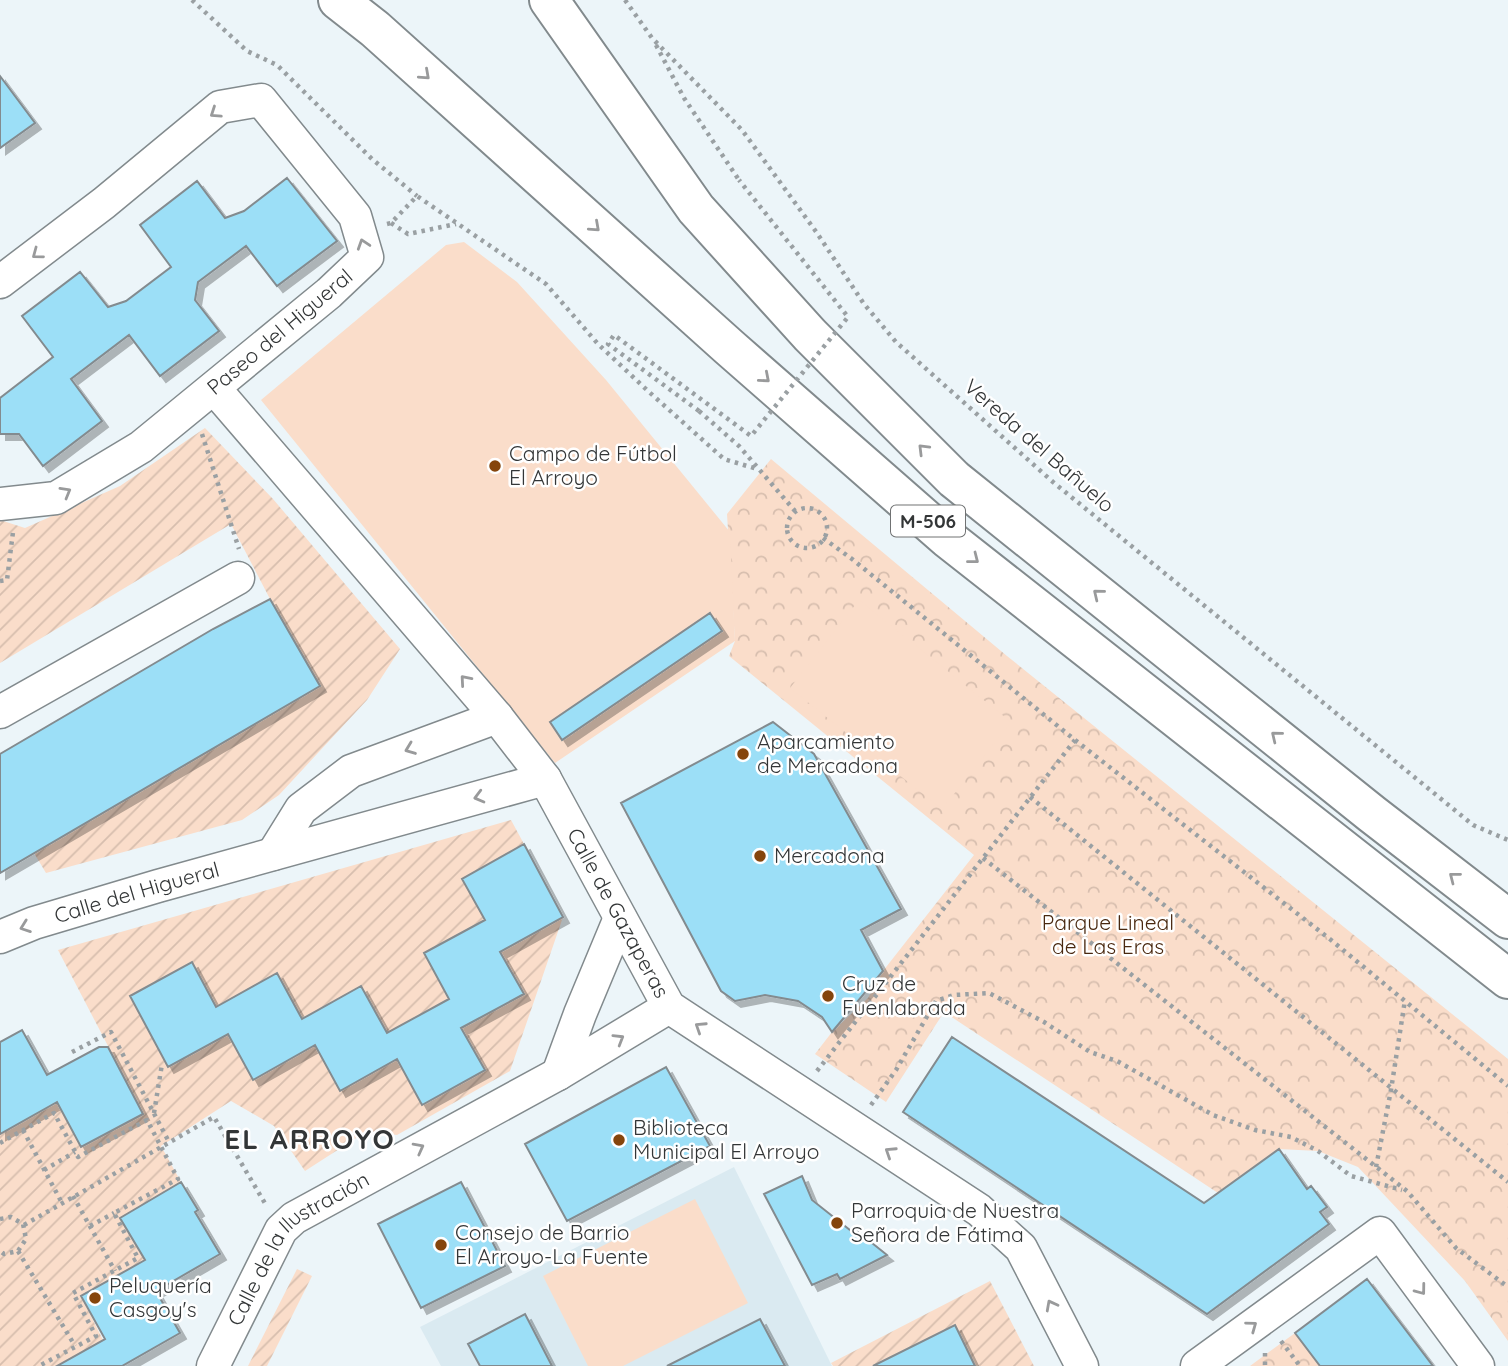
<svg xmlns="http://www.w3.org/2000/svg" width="1508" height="1366" viewBox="0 0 1508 1366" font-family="Quicksand,sans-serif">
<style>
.built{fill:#daeaf1}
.park{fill:url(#park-crowns)}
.garden{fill:url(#garden-furrows)}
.pitch{fill:#faddca}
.building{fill:#9cdff7;stroke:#838b8f;stroke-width:2;filter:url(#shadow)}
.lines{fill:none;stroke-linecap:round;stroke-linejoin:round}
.minor-casing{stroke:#828a8d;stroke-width:35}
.highway-casing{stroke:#828a8d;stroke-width:42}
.path{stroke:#9aa0a3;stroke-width:4.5;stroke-dasharray:3.5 5;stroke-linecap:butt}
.minor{stroke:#fff;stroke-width:32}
.highway{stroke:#fff;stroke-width:38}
.path-bridge{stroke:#9aa0a3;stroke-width:4.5;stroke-dasharray:3.5 5;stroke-linecap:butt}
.oneway{stroke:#999a9b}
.poi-dot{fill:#85450c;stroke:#fff;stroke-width:2.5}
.labels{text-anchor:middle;stroke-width:5;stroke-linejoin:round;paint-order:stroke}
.shield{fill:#fff;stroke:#707273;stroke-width:2}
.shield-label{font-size:19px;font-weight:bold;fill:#333637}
.street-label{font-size:21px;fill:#333637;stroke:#fff}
.poi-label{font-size:21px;fill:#333637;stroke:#fff;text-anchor:start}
.park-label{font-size:21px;fill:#49280f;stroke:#fff}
.district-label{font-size:28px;font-weight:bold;letter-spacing:2px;fill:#333637;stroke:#fff}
</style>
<defs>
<pattern id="park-crowns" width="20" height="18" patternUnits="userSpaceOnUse" patternTransform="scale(1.75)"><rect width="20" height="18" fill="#faddca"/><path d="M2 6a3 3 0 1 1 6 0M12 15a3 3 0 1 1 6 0" fill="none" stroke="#d7beae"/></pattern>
<pattern id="garden-furrows" width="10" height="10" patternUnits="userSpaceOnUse" patternTransform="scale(1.75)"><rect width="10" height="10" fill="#faddca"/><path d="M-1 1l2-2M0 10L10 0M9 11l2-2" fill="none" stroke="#d7beae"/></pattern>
<filter id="shadow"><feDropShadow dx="6" dy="6" stdDeviation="0" flood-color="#0004"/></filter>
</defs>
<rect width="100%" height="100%" fill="#ecf5f9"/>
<!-- built -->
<path class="built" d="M734,1167L832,1366H441L420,1327Z"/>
<!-- park -->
<path class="park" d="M771,459L1007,656L1508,1059V1341L1465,1281L1358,1167L1318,1151L1279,1149L1218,1193L944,1012L886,1102L815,1054L832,1032L868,998L883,971L974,855L729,656L735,641L727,514Z
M1295,1333L1320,1366H1250Z"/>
<!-- garden -->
<path class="garden" d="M205,428L273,499L400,649L367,700L279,795L242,820L46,873L34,853L320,685L270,599L231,524L0,663V520L25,528L120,486Z
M511,820L524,844L462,879L477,905L497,913L424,953L439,981L459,993L379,1038L361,986L292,1024V1001L277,974L203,1014L191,962L130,996L144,1020L165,1033L153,1040L168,1067L238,1029L253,1080L323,1041L340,1090L408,1053L422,1105L485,1070L471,1045L455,1031L523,994L509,968L494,956L563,917L510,1071L397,1135L367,1131L305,1171L274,1126L231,1101L161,1146L181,1182L120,1218L135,1243L152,1256L81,1296L103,1340L57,1366H0V1134L120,1069L58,950Z
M297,1269L312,1276L267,1366H248Z
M990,1281L1034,1366H833L831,1363Z"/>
<!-- pitch -->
<path class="pitch" d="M464,242L517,282L606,380L730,532L735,641L555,763L261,400L446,245Z
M859,600L1011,722L942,809L790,688Z
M695,1199L748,1303L623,1366H588L543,1276Z"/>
<!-- building -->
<path class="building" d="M0,76L35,123L0,148Z
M287,178L337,241L277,286L246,246L198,282L195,300L219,331L160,376L129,335L71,379L102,421L43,466L19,434H0V398L53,357L22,316L80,272L108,307L126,301L171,267L140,225L197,181L225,218L244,211Z
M270,599L320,686L0,873V754L213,629Z
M710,613L722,631L562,740L550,722Z
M773,722L814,754L901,909L861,930L883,971L832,1032L822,1017L798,1001L765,995L735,1001L721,991L621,803Z
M524,844L563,917L500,952L524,994L461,1028L485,1070L422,1105L397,1059L340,1091L315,1045L253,1080L228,1034L168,1067L130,996L192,962L216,1007L277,973L302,1019L361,986L387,1033L449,999L424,953L485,920L462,879Z
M22,1030L47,1075L99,1047H108L143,1114L81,1147L57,1102L0,1134V1042Z
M952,1037L1204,1203L1279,1149L1307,1189L1311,1186L1327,1207L1320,1212L1329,1224L1207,1314L903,1112Z
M666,1067L710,1146L567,1221L525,1144Z
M802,1176L812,1200L855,1234L857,1231L887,1255L840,1279L837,1274L812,1285L764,1194Z
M181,1182L198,1210L195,1212L220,1254L156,1291L180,1333L122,1366H57L105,1339L81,1296L145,1260L120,1218Z
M461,1182L505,1266L421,1308L378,1224Z
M1367,1279L1433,1366H1320L1295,1333Z
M525,1314L552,1366H480L468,1344Z
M760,1319L785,1366H667Z
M955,1325L975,1366H873Z"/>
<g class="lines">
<!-- minor casing -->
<g class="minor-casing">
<g id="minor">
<path d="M0,282L104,203L220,107L261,100L355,216L367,257L329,293L141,447L56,498L0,504"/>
<path id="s1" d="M214,388L497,717L545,779L669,1007L979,1210L1021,1248L1082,1366"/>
<path d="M0,712L238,578"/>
<path d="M273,854L301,809L351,771L497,717"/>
<path id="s2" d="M0,937L34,923L158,886L545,779"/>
<path d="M558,1074L580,1014L620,918"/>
<path id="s3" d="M213,1366L281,1230L294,1218L558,1074L669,1007"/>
<path d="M1197,1366L1380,1233L1478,1366"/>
</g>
</g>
<!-- highway casing -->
<g class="highway-casing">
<path id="highway" d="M338,0L375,29L729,347L947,538L1508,979
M549,0L696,209L810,335L954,479L1372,814L1508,919"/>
</g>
<!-- path -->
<path class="path" d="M192,0L247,51L277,65L372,159L417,196
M625,0L652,38L742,130L817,233L864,304L896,342L1053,482L1473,825L1508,840
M656,45L684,98L739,180
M391,223L408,234L456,224
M387,224L391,223L417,196L546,284L598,344L648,391L724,459L757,469
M699,411L739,446L795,511
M202,434L239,549
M787 528a20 20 0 1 1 40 0a20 20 0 1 1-40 0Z
M823,538L852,559L1075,740L1331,940L1508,1086
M0,581L7,580L13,532
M1030,797L1508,1182
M983,858L1407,1191L1456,1248L1508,1287
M72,1052L111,1032L169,1142
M817,1071L1075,740
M871,1105L896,1070L936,1001L954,995L989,993L1044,1022L1090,1052L1117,1061L1213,1115L1255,1130L1291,1137L1318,1151L1351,1176L1402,1190
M154,1113L162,1064
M23,1130L62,1203
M0,1143L54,1113L78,1157L147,1120L178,1179L114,1213L138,1258L73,1293L96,1336L39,1366
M1376,1167L1391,1090L1405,1000
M44,1170L75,1152
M73,1196L115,1271
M0,1219L11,1217L23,1224L26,1239L18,1251L4,1254L0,1251
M24,1225L214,1117L266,1205
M90,1226L114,1213
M18,1251L75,1346
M1281,1341L1300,1366
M1265,1353V1366"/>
<!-- minor -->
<use href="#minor" class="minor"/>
<!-- highway -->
<use href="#highway" class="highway"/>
<!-- path-bridge -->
<path class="path-bridge" d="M699,411L608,344L614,335L751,436L848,317L739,180"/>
</g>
<!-- one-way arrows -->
<defs><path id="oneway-chevron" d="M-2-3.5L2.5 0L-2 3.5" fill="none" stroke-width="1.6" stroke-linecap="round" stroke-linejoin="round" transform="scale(1.75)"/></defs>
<g class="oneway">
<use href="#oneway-chevron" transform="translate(425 75) rotate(42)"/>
<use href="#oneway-chevron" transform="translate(215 113) rotate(146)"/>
<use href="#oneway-chevron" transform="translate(595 227) rotate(42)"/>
<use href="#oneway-chevron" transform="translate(363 244) rotate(-108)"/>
<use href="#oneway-chevron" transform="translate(37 254) rotate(143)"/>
<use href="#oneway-chevron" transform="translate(765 378) rotate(41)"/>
<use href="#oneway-chevron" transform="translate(923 449) rotate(-135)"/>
<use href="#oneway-chevron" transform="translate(66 492) rotate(-30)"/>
<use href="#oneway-chevron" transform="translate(974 559) rotate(38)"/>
<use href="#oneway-chevron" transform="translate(1098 594) rotate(-141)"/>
<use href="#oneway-chevron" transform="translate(465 680) rotate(-131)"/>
<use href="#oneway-chevron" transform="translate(1276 736) rotate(-141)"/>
<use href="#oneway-chevron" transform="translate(410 749) rotate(159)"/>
<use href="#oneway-chevron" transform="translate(479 797) rotate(165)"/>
<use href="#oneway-chevron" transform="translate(1454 877) rotate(-142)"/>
<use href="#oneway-chevron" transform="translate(25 927) rotate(160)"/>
<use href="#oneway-chevron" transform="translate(700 1027) rotate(-147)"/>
<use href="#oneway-chevron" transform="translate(619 1039) rotate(-31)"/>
<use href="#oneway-chevron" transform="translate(419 1148) rotate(-28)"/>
<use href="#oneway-chevron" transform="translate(890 1152) rotate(-147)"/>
<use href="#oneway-chevron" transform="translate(1421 1290) rotate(53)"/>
<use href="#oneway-chevron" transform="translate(1051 1305) rotate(-118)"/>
<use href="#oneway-chevron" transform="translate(1252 1326) rotate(-36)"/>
</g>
<!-- markers -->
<g class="poi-dot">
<circle cx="495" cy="466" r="7"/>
<circle cx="743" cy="754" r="7"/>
<circle cx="760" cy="856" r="7"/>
<circle cx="828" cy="996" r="7"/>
<circle cx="619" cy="1140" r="7"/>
<circle cx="837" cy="1223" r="7"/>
<circle cx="441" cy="1245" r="7"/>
<circle cx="95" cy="1298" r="7"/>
</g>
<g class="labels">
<!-- shield labels -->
<rect class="shield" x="891" y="505.5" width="74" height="31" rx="5"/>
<g class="shield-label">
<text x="928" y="528">M-506</text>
</g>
<!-- street labels -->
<g class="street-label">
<text transform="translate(280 332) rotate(-40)" y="7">Paseo del Higueral</text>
<text transform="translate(1039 446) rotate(41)" y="7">Vereda del Bañuelo</text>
<text dy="7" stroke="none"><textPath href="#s2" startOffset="144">Calle del Higueral</textPath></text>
<text dy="7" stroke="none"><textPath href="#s1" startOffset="665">Calle de Gazaperas</textPath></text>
<text dy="7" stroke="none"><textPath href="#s3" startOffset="150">Calle de la Ilustración</textPath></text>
</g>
<!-- poi labels -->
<g class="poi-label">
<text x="509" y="461">Campo de Fútbol<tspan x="509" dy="24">El Arroyo</tspan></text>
<text x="757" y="749">Aparcamiento<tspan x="757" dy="24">de Mercadona</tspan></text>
<text x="774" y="863">Mercadona</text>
<text x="842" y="991">Cruz de<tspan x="842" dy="24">Fuenlabrada</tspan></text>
<text x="633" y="1135">Biblioteca<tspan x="633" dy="24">Municipal El Arroyo</tspan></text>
<text x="851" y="1218">Parroquia de Nuestra<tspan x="851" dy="24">Señora de Fátima</tspan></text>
<text x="455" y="1240">Consejo de Barrio<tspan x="455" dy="24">El Arroyo-La Fuente</tspan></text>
<text x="109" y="1293">Peluquería<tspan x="109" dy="24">Casgoy's</tspan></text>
</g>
<!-- park labels -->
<g class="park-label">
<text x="1108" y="930">Parque Lineal<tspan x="1108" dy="24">de Las Eras</tspan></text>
</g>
<!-- district labels -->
<g class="district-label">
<text x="310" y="1149">EL ARROYO</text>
</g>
</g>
</svg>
